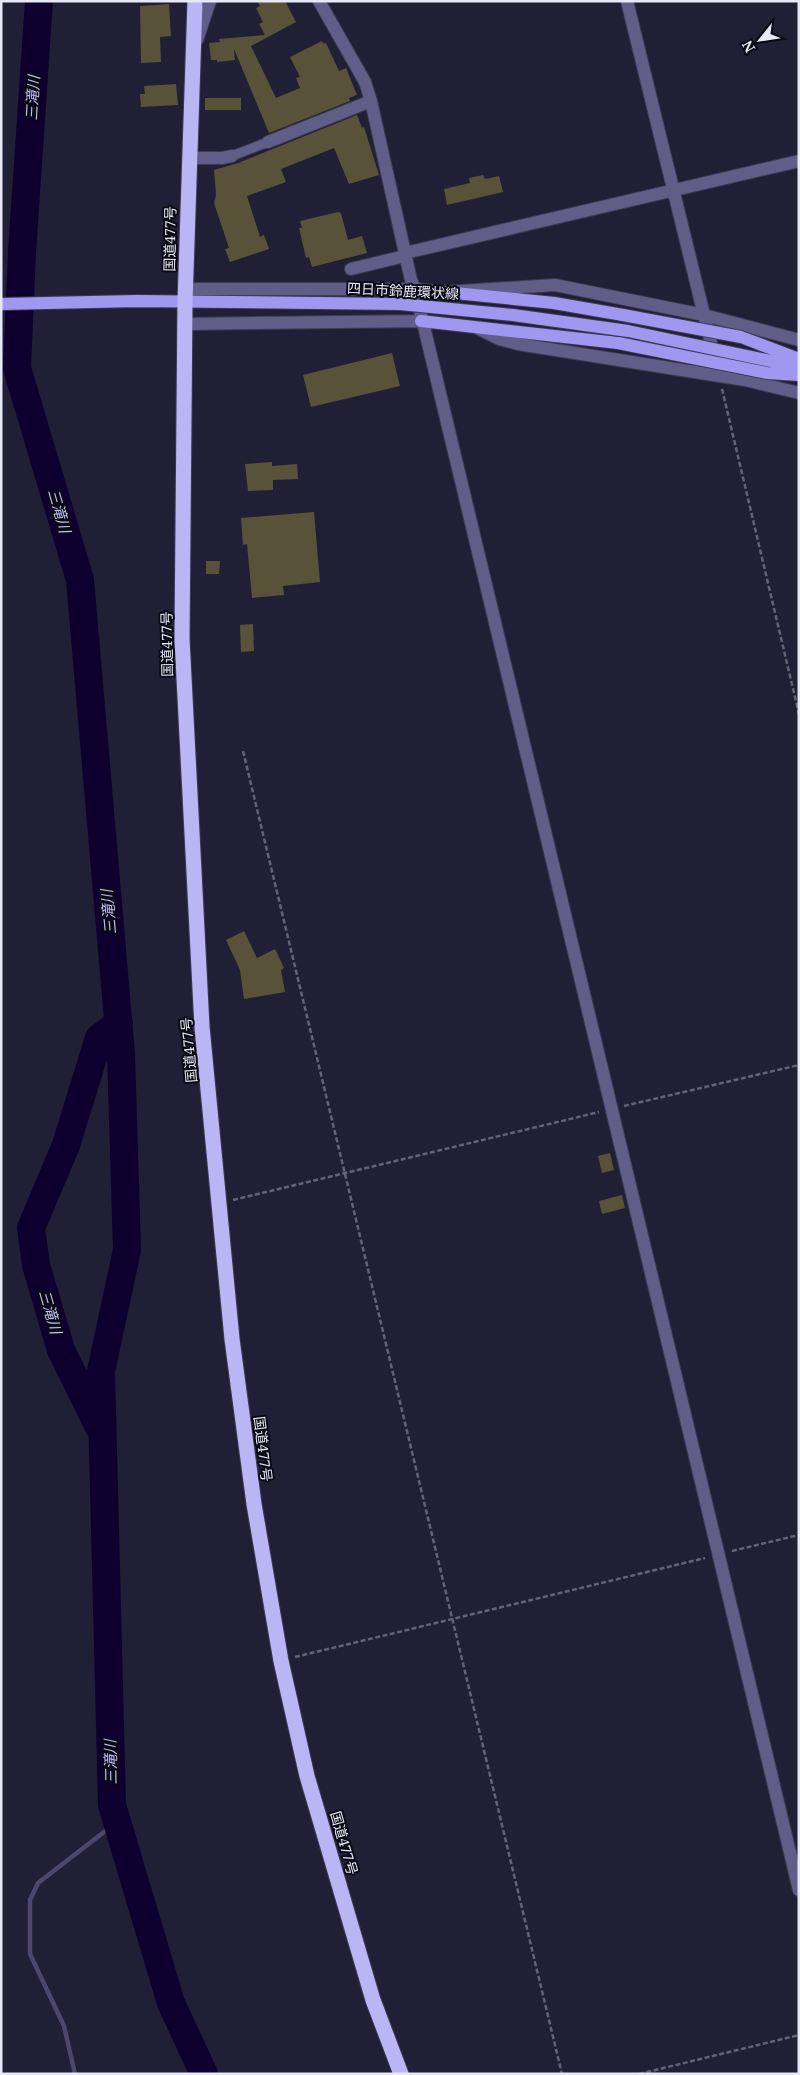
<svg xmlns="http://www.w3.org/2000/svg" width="800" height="2075" viewBox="0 0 800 2075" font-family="'Noto Serif','Noto Sans JP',serif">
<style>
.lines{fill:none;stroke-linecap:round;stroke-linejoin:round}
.stream{stroke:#4f466b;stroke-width:4.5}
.river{stroke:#0d002e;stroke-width:28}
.building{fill:#585238}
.lane-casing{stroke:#3d3b50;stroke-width:11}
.street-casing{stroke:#3d3b50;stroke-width:14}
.primary-casing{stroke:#3d3b50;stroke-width:14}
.highway-casing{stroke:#3d3b50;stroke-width:17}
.path{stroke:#646276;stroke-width:2.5;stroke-dasharray:5 2.5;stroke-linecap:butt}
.lane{stroke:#605d88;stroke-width:9}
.street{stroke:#605d88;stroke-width:12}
.primary{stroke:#9f97f0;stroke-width:12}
.highway{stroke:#bab6f6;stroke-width:15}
.primary-bridge-casing{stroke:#3d3b50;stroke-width:14;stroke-linecap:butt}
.primary-bridge{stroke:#9f97f0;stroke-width:12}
.labels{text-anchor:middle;stroke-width:4;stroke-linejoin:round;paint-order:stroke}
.street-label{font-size:14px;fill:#e9e8f8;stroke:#0b0a14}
.water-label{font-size:15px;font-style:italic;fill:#c0bef2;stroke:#0b0a14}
</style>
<rect width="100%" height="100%" fill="#211f35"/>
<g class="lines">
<!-- stream -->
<path class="stream" d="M75,2074L64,2026L30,1954V1900L38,1883L117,1822"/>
<!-- river -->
<path class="river" d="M39,1L22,252L17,368L80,580L121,1054L127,1250L101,1371L112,1805L171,2003L204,2074
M99,1427L61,1350L36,1265L31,1228L66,1145L99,1038L119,1023"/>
</g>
<!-- building -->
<path class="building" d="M257,1H285L296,22L251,46L276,98L300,88L296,78L300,77L290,57L322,41L324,44L326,43L339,71L346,68L357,95L349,98L350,101L269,133L234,49L235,60L217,62V60H211L209,43L220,42L219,39L265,35L259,24L263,22L256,8L260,6Z
M169,4L171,36L160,37L161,62L141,63L140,6Z
M176,84L178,105L141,107L140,94H145L144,86Z
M205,98H241V110H205Z
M357,115L362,128L364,127L379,175L349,184L334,148L281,169L286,182L247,196L260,237L264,235L269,249L230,262L225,249L229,248L214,203L216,195L214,170L238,163Z
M483,175L485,179L499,176L503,192L447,205L444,189L470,183L469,178Z
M338,212L341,213L348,240L362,236L367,253L312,267L309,257L306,258L299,228H302L300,221Z
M392,353L400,386L311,407L303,375Z
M272,462V466L297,464L298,479L273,480V490L248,491L245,464Z
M314,512L320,582L283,586L284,595L252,598L247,544L243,545L241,518Z
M206,561H220L219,574H206Z
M253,624L254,651L241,652L240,625Z
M244,931L257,958L275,949L284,968L281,970L285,992L244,999L240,970L226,940Z
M610,1153L614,1170L602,1173L598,1156Z
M622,1195L625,1208L602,1214L599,1201Z"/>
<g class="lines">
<!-- lane casing -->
<g class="lane-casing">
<path id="lane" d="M232,156L268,142"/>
</g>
<!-- street casing -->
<g class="street-casing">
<path id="street" d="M319,1L365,82L371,101L411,280L415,289L799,1890
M627,1L719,376
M197,40L210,1
M268,142L371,101
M189,158H222L232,156
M405,253L799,161
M351,269L405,256
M185,289H415L445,292L555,285L704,315L799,340
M185,324L421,321
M477,328L499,339L518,344L745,380L799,393"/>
</g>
<!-- primary casing -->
<g class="primary-casing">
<path id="primary" d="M445,292L554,303L623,315
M1,304L137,301L400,304
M421,321L618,343"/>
</g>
<!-- highway casing -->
<g class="highway-casing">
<path id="highway" d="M195,1L185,302L182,639L202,1027L232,1339L254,1504L281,1661L307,1776L373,2000L401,2074"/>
</g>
<!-- path -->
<path class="path" d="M722,389L799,714
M243,751L562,2074
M624,1106L799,1065
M233,1200L599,1112
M732,1551L799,1535
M295,1657L705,1558
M639,2074L799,2035"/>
<!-- lane -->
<use href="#lane" class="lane"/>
<!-- street -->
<use href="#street" class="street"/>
<!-- primary -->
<use href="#primary" class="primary"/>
<!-- highway -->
<use href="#highway" class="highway"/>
<!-- primary-bridge casing -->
<g class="primary-bridge-casing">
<path id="primary-bridge" d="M400,304L513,315L628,331L799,367
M623,315L741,337L799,359
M618,343L767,373L799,375"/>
</g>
<!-- primary-bridge -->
<use href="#primary-bridge" class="primary-bridge"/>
</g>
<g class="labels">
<!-- street labels -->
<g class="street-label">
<text transform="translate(170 239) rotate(-89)" y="5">国道477号</text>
<text transform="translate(403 291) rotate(3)" y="5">四日市鈴鹿環状線</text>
<text transform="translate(167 644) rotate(-91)" y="5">国道477号</text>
<text transform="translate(189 1050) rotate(-95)" y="5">国道477号</text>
<text transform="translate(263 1449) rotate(83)" y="5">国道477号</text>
<text transform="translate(344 1843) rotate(74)" y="5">国道477号</text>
</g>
<!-- water labels -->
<g class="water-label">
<text transform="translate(33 98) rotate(-87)" y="5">三滝川</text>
<text transform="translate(59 511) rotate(74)" y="5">三滝川</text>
<text transform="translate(109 912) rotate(-95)" y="5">三滝川</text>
<text transform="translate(50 1312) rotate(74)" y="5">三滝川</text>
<text transform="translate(111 1762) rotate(-91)" y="5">三滝川</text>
</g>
</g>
<!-- border -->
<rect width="800" height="2075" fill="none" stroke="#e9e8f8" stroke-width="5"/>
<!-- north arrow -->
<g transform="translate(760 40) rotate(240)" stroke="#0b0a14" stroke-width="4" paint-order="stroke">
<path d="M0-4L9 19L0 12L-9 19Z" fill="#e9e8f8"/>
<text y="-8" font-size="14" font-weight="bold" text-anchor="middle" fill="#e9e8f8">N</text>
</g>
</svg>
